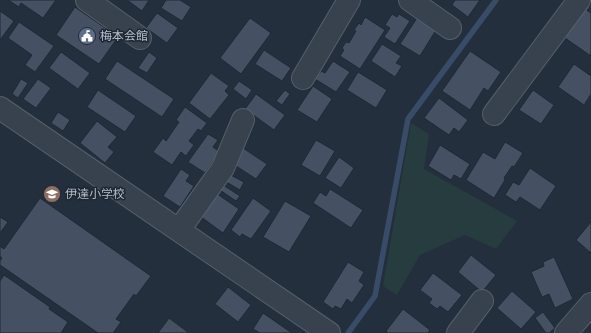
<svg xmlns="http://www.w3.org/2000/svg" width="591" height="333" viewBox="0 0 591 333" font-family="'Public Sans','Noto Sans JP',sans-serif">
<style>
.green{fill:#263c3f}
.lines{fill:none;stroke-linecap:round;stroke-linejoin:round}
.stream{stroke:#394c67;stroke-width:5.5}
.building{fill:#455162;stroke:#1f2835}
.minor-casing{stroke:#565f6c;stroke-width:24}
.minor{stroke:#38414e;stroke-width:22}
.labels{text-anchor:middle;stroke-width:3;stroke-linejoin:round;paint-order:stroke}
.poi-label{font-size:12px;fill:#b4bcc9;stroke:#1d2633;text-anchor:start}
</style>
<rect width="100%" height="100%" fill="#242f3e"/>
<!-- green -->
<path class="green" d="M411,123L429,134L424,169L517,221L496,249L465,235L420,255L397,295L383,286Z"/>
<g class="lines">
<!-- stream -->
<path class="stream" d="M348,333L375,296L408,119L496,0"/>
</g>
<!-- building -->
<path class="building" d="M8,0H56L43,18L21,3L19,7Z
M127,0H149L142,11Z
M166,0H180L191,7L182,21L161,8Z
M455,0H480L468,17L452,5Z
M75,7L118,37L99,64L56,35Z
M585,9L591,13V56L565,38Z
M0,11L14,21L0,40Z
M157,13L178,28L167,43L146,28Z
M392,14L397,17L399,14L410,21L395,44L384,37L390,28L385,25Z
M365,17L385,30L360,69L340,56L344,50L342,48L346,42L349,43L356,31L354,30L359,23L361,25Z
M250,18L271,33L241,74L220,58Z
M417,18L436,30L420,56L400,44Z
M19,22L54,46L35,72L25,65L32,55L8,38Z
M382,44L401,56L396,63L402,66L395,77L371,61Z
M264,50L291,68L282,81L255,64Z
M470,51L501,72L488,91L484,88L470,110L442,91Z
M61,52L90,73L78,89L49,68Z
M149,52L157,58L147,73L138,68Z
M117,61L174,99L162,117L105,79Z
M333,61L350,72L336,92L315,79L321,71L325,73Z
M574,64L591,76V94L584,105L558,87Z
M358,72L387,90L376,108L347,90Z
M211,73L229,86L225,91L229,95L210,119L189,103Z
M21,79L28,83L18,98L12,94Z
M38,79L51,88L36,108L23,99Z
M239,81L252,90L246,99L233,89Z
M313,86L332,99L317,122L297,110Z
M98,90L136,116L125,132L87,107Z
M285,90L290,94L282,105L276,101Z
M533,90L554,105L541,124L519,110Z
M256,94L285,115L274,130L245,109Z
M439,98L468,120L459,132L454,128L449,135L424,118Z
M185,107L207,123L201,131L198,129L189,141L194,145L186,156L181,152L172,165L153,152L163,138L166,141L179,122L176,120Z
M58,112L70,120L63,131L51,123Z
M97,121L117,137L108,147L114,152L105,163L80,143Z
M208,134L218,140L213,147L220,152L205,173L188,162Z
M316,140L335,151L320,176L301,165Z
M505,142L523,153L514,167L512,166L504,178L505,180L494,198L466,180L483,152L495,159Z
M440,145L470,164L461,179L454,175L451,180L428,166Z
M243,148L267,164L256,179L233,164Z
M339,157L354,168L341,188L325,178Z
M530,168L556,186L540,210L520,197L516,202L505,195L513,182L519,185Z
M181,169L190,175L186,181L194,186L180,207L163,196Z
M225,172L244,182L240,190L221,179Z
M217,181L240,196L236,201L214,186Z
M330,189L363,210L351,228L313,203L320,192L326,196Z
M213,191L239,209L223,233L197,214Z
M40,198L151,276L136,296L134,294L116,319L121,322L113,333H98L0,265V261L2,258L0,256V246L4,249Z
M253,198L271,211L251,239L242,234L240,237L231,230Z
M285,201L311,216L289,252L263,237Z
M0,217L8,222L0,233Z
M591,222V253L576,240Z
M471,255L496,275L482,292L458,272Z
M554,257L573,299L555,308L549,294L542,297L531,272L544,266L543,262Z
M348,262L364,272L359,281L364,285L352,303L347,299L341,309L335,306L333,309L323,302Z
M433,273L462,295L448,312L440,306L437,309L429,303L432,299L420,290Z
M4,275L50,307L49,309L68,322L61,333H0V281Z
M228,287L251,305L238,322L215,304Z
M512,291L536,312L521,329L497,308Z
M403,309L430,330L428,333H388L386,331Z
M543,312L555,328L549,333H546L535,318Z
M263,313L292,333H260L253,329Z
M169,318L189,333H158Z"/>
<g class="lines">
<!-- minor casing -->
<g class="minor-casing">
<path id="minor" d="M87,0L140,38
M410,0L450,28
M303,78L349,0
M0,108L329,333
M494,114L579,0
M179,230L223,168L243,120
M458,333L482,301
M566,333L591,304"/>
</g>
<!-- minor -->
<use href="#minor" class="minor"/>
</g>
<!-- icons -->
<defs>
<g id="civic-disc" transform="scale(0.9)"><circle r="9.5" fill="#5c6f8a" stroke="#1d2633"/><path d="M-.6-6.5H3V-4.5H.6V-3L4-1V1h2V6H-6V1h2V-1L-.6-3ZM-1.2 2.5V6h2.4V2.5Z" fill="#fff"/></g>
<g id="school-disc" transform="scale(0.9)"><circle r="9.5" fill="#8d6e63" stroke="#1d2633"/><path d="M0-5L7-2L0 1L-7-2ZM-4 1L0 2.5L4 1V4Q0 6-4 4Z" fill="#fff"/></g>
</defs>
<g fill-rule="evenodd">
<use href="#civic-disc" x="87" y="36"/>
<use href="#school-disc" x="52" y="194"/>
</g>
<g class="labels">
<!-- poi labels -->
<g class="poi-label">
<text x="100" y="40">梅本会館</text>
<text x="65" y="198">伊達小学校</text>
</g>
</g>
</svg>
